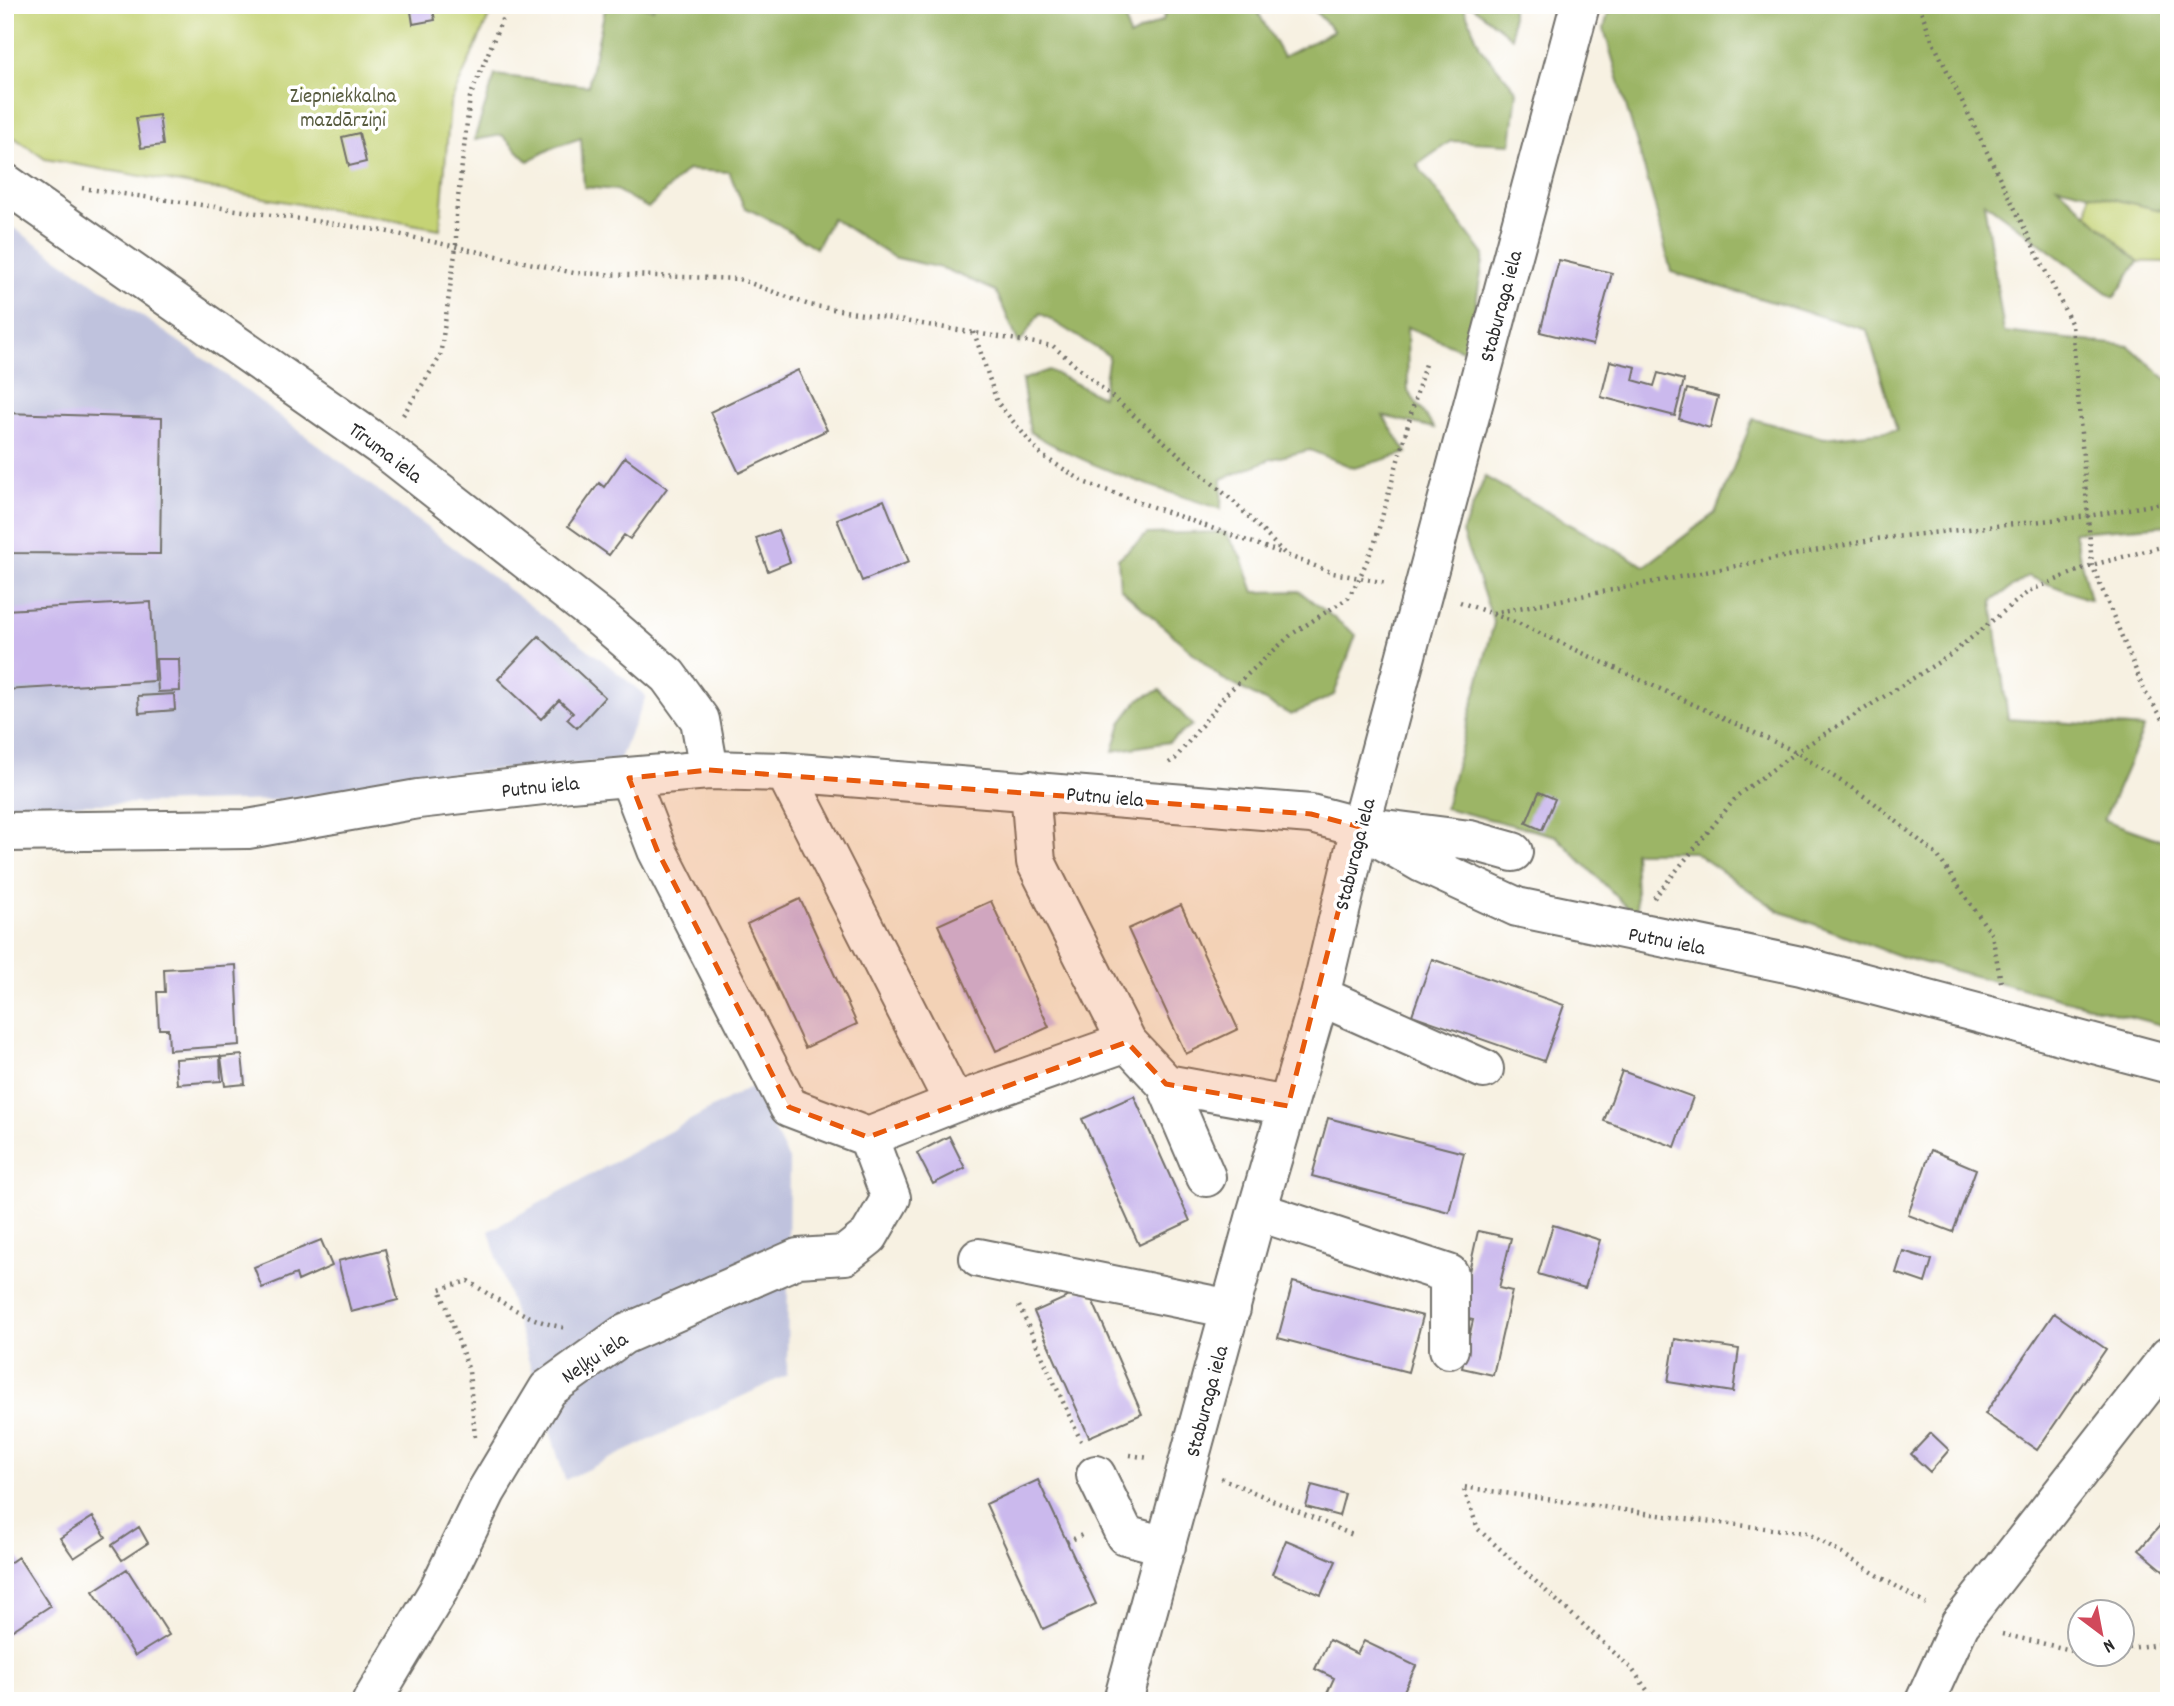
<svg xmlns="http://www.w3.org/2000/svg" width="2174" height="1706" viewBox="0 0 2174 1706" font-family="Dekko,sans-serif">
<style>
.industrial{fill:#bfc2dd}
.green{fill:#c5d374;stroke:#787f50;stroke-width:2}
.forest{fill:#9cb566;stroke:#647048;stroke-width:2}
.building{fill:#cbb9ed}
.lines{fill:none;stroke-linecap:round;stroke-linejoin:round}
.minor-casing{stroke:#72706b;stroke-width:42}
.path{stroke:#72706b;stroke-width:4.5;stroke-dasharray:2 5;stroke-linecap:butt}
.minor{stroke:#fff;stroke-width:38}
.marked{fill:#e8590c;fill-opacity:0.2;stroke:#e8590c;stroke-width:5;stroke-dasharray:14 9;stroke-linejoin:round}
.labels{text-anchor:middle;stroke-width:7;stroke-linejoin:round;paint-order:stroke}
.park-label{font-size:21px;fill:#595d41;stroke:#fff}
.street-label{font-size:21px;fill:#2b2b2b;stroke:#fff}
</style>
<rect width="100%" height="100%" fill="#fff"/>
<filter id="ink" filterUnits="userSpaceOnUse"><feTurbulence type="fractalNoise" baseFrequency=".0143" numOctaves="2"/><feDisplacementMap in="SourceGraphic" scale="14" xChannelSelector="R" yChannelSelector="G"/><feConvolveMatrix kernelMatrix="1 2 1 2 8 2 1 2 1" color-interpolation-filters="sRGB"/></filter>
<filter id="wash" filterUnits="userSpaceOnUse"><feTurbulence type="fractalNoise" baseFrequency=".00686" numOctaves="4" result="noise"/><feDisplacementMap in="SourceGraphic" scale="28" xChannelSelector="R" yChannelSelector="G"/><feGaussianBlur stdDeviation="1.57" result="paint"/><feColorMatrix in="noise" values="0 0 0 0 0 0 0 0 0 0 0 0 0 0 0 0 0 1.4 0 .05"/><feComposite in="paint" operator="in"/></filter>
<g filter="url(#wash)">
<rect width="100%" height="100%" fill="#f7f1e2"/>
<!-- industrial -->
<path class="industrial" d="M5,222L207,361L606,663L646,696L619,761L466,772L281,800L5,806Z
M752,1086L789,1160L787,1375L565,1480L489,1231Z"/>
<!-- green -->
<path class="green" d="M5,5H494L450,104L440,229L45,159L5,131Z
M2096,44L2169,50V262L2086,261Z"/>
<!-- forest -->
<path class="forest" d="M606,5H638L653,9L655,5H1123L1129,37L1163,20L1168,5H1254L1283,57L1334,31L1309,5H1463L1481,49L1517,91L1511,144L1451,141L1417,165L1484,255L1468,352L1407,327L1408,391L1434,428L1383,416L1407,453L1354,468L1310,450L1271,459L1222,479L1221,509C1156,488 1089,468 1030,432L1022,380L1049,370L1102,397L1109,356L1040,313L1019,344L996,291L945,269L893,257L832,218L816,248L778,224L744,207L729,172L687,170L648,208L616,190L584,187L581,138L554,147L528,161L502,135L474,140L495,75L588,86Z
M1471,5H1512V38Z
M1610,5H2169V212L2057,186L2138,261L2114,298L1984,202L2004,332L2129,346L2169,381V525L2074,532L2090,600L2028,576L1992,601L2008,719L2144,728L2104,820L2169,843V1027L1902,957L1779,911L1694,852H1634L1637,917L1556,836L1445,808L1494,623L1462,533L1485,477L1645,566L1715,513L1753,419L1823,438L1897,430L1867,330L1671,272L1655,206L1604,29Z
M1225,532L1242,558L1254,592L1299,591L1356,635L1334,695L1291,715L1221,678L1120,588L1118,559L1147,534Z
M1160,690L1192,725L1169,742L1113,751L1121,723L1139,699Z"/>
<g id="blocks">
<!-- building -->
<path class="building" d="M410,5H432L435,20L413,24Z
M159,115L163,145L141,148L136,118Z
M359,133L366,162L349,166L342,137Z
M1559,260L1612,273L1593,345L1540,332Z
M1610,361L1636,367L1633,380L1654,386L1658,373L1684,380L1675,416L1601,397Z
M798,370L827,430L739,473L710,412Z
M1687,389L1718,397L1710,428L1679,419Z
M5,413L162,418L160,554L5,553Z
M625,457L667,488L630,539L624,535L609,555L568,526L599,483L604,487Z
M884,500L909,562L862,581L837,519Z
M778,530L790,562L768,571L756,538Z
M151,602L155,681L5,690V610Z
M539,636L605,697L577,728L567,719L573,713L559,700L541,719L498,679Z
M156,659H179L180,691L158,692Z
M174,694L175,710L139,713L138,696Z
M1539,792L1555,799L1542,830L1526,823Z
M800,899L857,1024L805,1048L747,924Z
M991,901L1049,1027L996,1051L938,925Z
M1181,905L1238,1029L1186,1054L1128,929Z
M1432,959L1564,1005L1544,1061L1412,1015Z
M236,965L240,1045L169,1050L168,1029H159L157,992H165L164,969Z
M242,1055L245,1084L225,1086L221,1057Z
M220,1056L221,1081L177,1084L175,1059Z
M1622,1071L1693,1097L1675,1147L1604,1121Z
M1134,1096L1190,1221L1139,1245L1082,1119Z
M1328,1118L1464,1153L1449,1212L1312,1176Z
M949,1136L965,1168L933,1184L917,1153Z
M1931,1150L1976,1169L1953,1232L1908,1215Z
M1553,1225L1600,1240L1585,1288L1538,1274Z
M1478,1231L1511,1238L1499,1288L1512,1291L1493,1375L1462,1368L1473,1320L1459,1317Z
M321,1240L332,1266L298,1281L296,1274L262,1288L254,1267Z
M385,1249L398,1300L351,1312L338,1261Z
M1903,1251L1932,1260L1925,1283L1896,1273Z
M1293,1282L1423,1316L1408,1372L1278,1338Z
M1087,1288L1142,1414L1089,1437L1034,1312Z
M2054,1313L2106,1349L2037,1450L1985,1414Z
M1675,1339L1739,1349L1733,1392L1668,1382Z
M1931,1433L1949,1450L1930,1472L1911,1454Z
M1038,1480L1096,1604L1043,1629L986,1504Z
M1312,1485L1345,1494L1339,1516L1306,1507Z
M2169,1515V1575L2139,1550Z
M93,1517L106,1537L74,1558L60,1538Z
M139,1527L148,1543L122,1560L112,1545Z
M1286,1540L1336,1561L1321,1595L1272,1574Z
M18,1557L50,1606L5,1635V1566Z
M127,1569L169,1635L135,1656L93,1591Z
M1329,1640L1357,1654L1364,1641L1416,1666L1399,1701H1331L1325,1698L1334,1678L1315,1669Z"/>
</g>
</g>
<g filter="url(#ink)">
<use href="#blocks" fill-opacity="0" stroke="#72706b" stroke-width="2"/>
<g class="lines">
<!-- minor casing -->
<g class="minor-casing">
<path id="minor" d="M5,183L382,447L603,620L668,676L700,720L709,770
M785,772L954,1103
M629,778L657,850L789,1107L868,1137L954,1103L1127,1042
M1030,790L1036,862L1127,1042L1166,1084L1206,1177
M1376,828L1470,840L1513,852
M5,832L248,829L418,799L570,782L709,770L785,772L1311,814L1360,827L1422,863L1517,907L1801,966L2169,1064
M1320,996L1484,1069
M1166,1084L1288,1106
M1257,1211L1449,1274V1349
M979,1258L1231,1309
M1096,1475L1125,1535L1166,1546
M372,1701L438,1591L486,1492L548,1389L623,1335L798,1258L845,1255L869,1236L891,1198L868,1137
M1123,1701L1257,1211L1320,996L1360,827L1580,5
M1925,1701L1960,1624L2169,1356"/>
</g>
<!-- path -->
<path class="path" d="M1919,5L1932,40L2072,325L2092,565L2145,692L2169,728
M82,188L384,231L574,273L739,279L809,305L1053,346L1233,501L1286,555L1333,573L1387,583
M974,332L997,402L1041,455L1086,483L1284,554
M403,415L440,357L456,247V215L470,97L508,5
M1460,602L1520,624L1796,752L1873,802L1937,855L1992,935L2001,982
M1493,613L1876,539L2088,516L2169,502
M1169,763L1175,759L1226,694L1292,634L1348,598L1359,579L1375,542L1425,364
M1654,898L1738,795L1796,752L1950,655L2029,591L2092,565L2169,545
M1019,1306L1081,1441
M475,1437L469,1371L440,1289L468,1281C498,1300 531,1323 567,1328
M1130,1455L1149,1458
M1221,1478L1355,1536
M1067,1542L1082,1535
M2002,1634L2080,1652
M2122,1649L2169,1643
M2086,1654H2090
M1655,1701L1632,1669L1478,1529L1463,1487L1687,1519L1807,1533L1926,1604"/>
<!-- minor -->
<use href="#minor" class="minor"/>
</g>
</g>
<!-- marked area -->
<path class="marked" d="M709,770L1311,814L1360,827L1288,1106L1166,1084L1127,1042L868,1137L789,1107L657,850L629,778Z"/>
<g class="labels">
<!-- park labels -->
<g class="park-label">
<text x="343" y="102">Ziepniekkalna<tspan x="343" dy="24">mazdārziņi</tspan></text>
</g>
<!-- street labels -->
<g class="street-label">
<text transform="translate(1500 306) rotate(-75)" y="7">Staburaga iela</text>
<text transform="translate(386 452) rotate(37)" y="7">Tīruma iela</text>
<text transform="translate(540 786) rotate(-6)" y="7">Putnu iela</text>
<text transform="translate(1105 796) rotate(5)" y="7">Putnu iela</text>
<text transform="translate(1354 854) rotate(-76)" y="7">Staburaga iela</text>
<text transform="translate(1667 940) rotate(11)" y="7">Putnu iela</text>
<text transform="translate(594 1357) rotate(-34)" y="7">Neļķu iela</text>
<text transform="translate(1206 1401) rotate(-75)" y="7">Staburaga iela</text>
</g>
</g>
<!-- margin -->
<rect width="2174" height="1706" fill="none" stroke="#fff" stroke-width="28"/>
<!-- north arrow -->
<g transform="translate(2101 1633) rotate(148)"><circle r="33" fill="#ffffff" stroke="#aaaaaa" stroke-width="2"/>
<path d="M0-5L12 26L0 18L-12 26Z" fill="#d1495b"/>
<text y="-10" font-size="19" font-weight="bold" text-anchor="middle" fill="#2b2b2b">N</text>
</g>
</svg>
